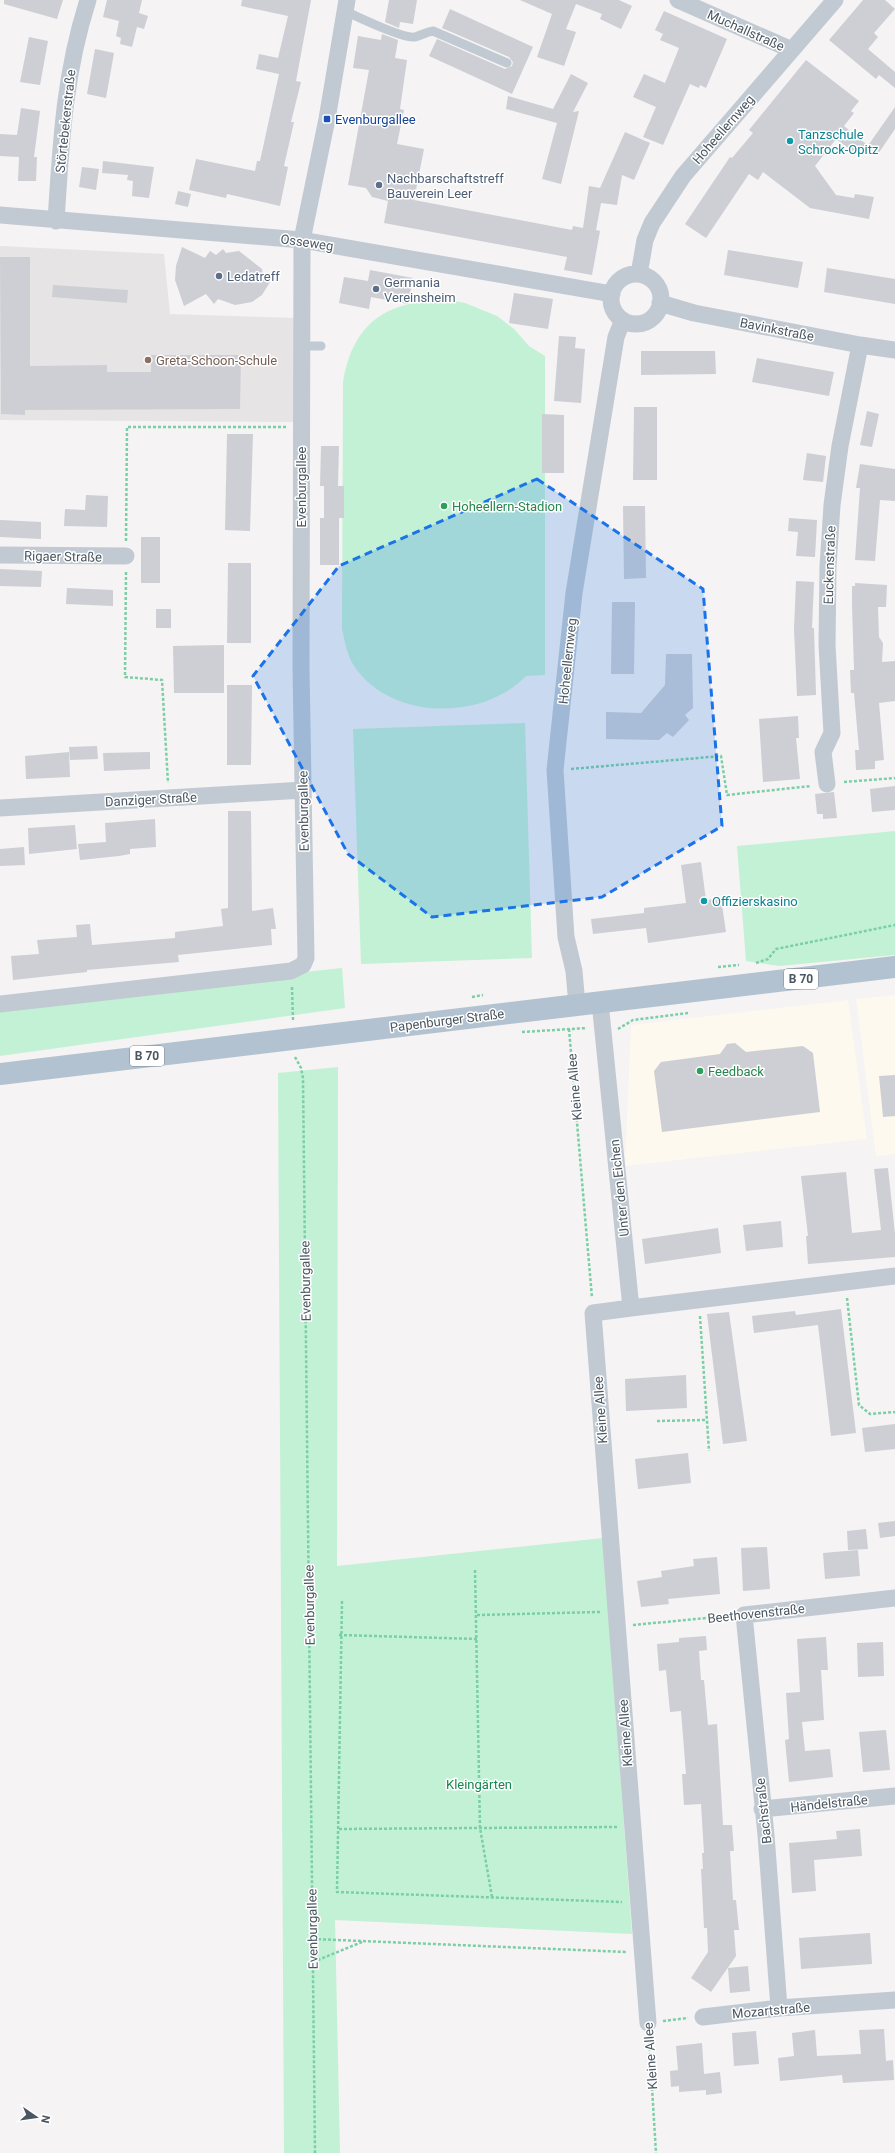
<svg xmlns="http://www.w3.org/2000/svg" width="895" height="2153" viewBox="0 0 895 2153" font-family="Roboto,sans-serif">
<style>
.commercial{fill:#fdf9ef}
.education{fill:#e6e4e5}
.green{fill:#c3f1d5}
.building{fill:#cdcfd5}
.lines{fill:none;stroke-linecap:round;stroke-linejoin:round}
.path{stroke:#7ad0a6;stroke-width:2.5;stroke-dasharray:3 2;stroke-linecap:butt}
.service{stroke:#c1cad2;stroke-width:9}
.minor{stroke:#c1cad2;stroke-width:17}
.primary{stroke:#b3c2d1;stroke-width:22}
.marked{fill:#1a73e8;fill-opacity:0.2;stroke:#1a73e8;stroke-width:3;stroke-dasharray:8 5;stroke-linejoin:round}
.transit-dot{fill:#1a4fb4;stroke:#fff;stroke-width:1.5}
.culture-dot{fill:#0f9aa8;stroke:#fff;stroke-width:1.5}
.service-dot{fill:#5c6f8a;stroke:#fff;stroke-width:1.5}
.education-dot{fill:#8d6e63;stroke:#fff;stroke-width:1.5}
.leisure-dot{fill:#2e9e5b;stroke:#fff;stroke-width:1.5}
.labels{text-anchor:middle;stroke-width:3;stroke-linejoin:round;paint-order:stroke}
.shield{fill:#fff;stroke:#808990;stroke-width:1}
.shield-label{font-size:12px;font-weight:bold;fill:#4a5661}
.street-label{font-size:13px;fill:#4a5661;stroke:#fff}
.transit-label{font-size:13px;fill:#164399;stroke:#fff;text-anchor:start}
.culture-label{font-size:13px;fill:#0d838f;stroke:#fff;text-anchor:start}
.service-label{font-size:13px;fill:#4e5e75;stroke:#fff;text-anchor:start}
.education-label{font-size:13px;fill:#785e54;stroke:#fff;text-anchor:start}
.leisure-label{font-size:13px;fill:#27864d;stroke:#fff;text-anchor:start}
.park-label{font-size:13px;fill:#17864f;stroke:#fff}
</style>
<rect width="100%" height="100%" fill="#f5f3f3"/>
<!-- commercial -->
<path class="commercial" d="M895,995V1154L876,1156L856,999Z
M848,1000L867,1139L625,1166L631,1025Z"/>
<!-- education -->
<path class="education" d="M0,246L164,254L170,314L296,318L295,422L0,420Z"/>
<!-- green -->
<path class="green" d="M449,300L465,303L497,316L514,329L529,346L545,356V675L526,676C483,721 391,721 354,666C347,655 345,642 342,629L343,383C353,321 388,300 449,300Z
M525,723L532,958L361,964L353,729Z
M895,831V955L779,966L746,961L737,846Z
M342,968L345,1008L0,1056V1004Z
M338,1067L337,1566L603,1538L632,1934L335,1920L340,2153H284L278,1073Z"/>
<!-- building -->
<path class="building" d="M4,0H63L57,19L4,4Z
M107,0H142L139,13L148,16L144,29L137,27L132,47L120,44L121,38L116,36L119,21L103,17Z
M242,0H311L296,81L301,82L291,122H294L284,166L288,167L280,206L227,194L226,198L189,190L196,159L255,171L257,161H260L279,74L256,69L259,54L278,58L288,16L241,6Z
M389,0H417L413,24L400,22L399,28L385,22Z
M520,0H619L632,6L621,29L600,19L602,14L576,4L566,29L576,32L564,66L537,57L552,14Z
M863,0H885L895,9L874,33L878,37L868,49L895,72V88L879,75L876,79L829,40Z
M450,9L533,47L512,94L429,56L437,39L505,69L512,66L513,62L509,57L442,28Z
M664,11L727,39L706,88L700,85L699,88L690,84L663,145L643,137L656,107L633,97L644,74L665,83L679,48L660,40L663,34L655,30Z
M382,34L398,40L395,58L407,60L400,109L404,110L397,144L424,149L414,200L572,230L573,226L583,228L589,186L600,188L625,132L650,143L634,180L622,175L617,205L601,203L596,230L600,231L592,275L564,270L567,257L384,223L388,201L372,197L366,188L348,185L369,70L353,68L358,36L381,40Z
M29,37L48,41L40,85L20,82Z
M95,49L114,53L106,98L87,94Z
M806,60L859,101L851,111L854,113L844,126L866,144L858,155L836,139L815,166L836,195L854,198L855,194L874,197L869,219L810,208L763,172L758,180L749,174L706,238L685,224L730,157L732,158L753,133L749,130Z
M571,74L588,83L573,112L579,111L561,184L542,179L557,123L506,109L508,96L553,109Z
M895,107V129L878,154L867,147Z
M21,108L40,111L34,157H37L36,181H18L19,157L0,156V134L17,135Z
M103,161L154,167L149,198L132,196L133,181L127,180L128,175L102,173Z
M82,167L99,169L96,190L79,187Z
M178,191L191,194L188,207L175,204Z
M182,247L205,258L210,251L216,255L223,249L226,253L239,251L262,269L264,281L270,282L262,295L252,302L235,305L218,299L214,304L206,294L184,306L175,280L176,266Z
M728,250L803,262L798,288L724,275Z
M0,257H30V366L107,365V372H151V355H241L240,409L25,410V415L1,414Z
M827,268L895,279V304L824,292Z
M370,270L413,278L408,304L371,297L369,309L339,303L344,277L368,281Z
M53,285L128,290L127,303L52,297Z
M514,293L553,299L548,329L509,323Z
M559,336L576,337L575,348L585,349L581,403L554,401Z
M641,351H715L716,374L641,375Z
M757,358L834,372L829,396L752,382Z
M634,407H657V480H633Z
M867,411L879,414L872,447L860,445Z
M542,414L564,415V473H542Z
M227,434H253L250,531L225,530Z
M321,446H339L338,486H344V518H339V565H320V518H324V486H320Z
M807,453L826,456L823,482L803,480Z
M860,464L895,469V501L880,500L875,561L855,560L860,488H856Z
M86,495L108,496L107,527L64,526L65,509L85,510Z
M623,506H645L646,578L624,579Z
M789,518L817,520L815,557L796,556L798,532L788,531Z
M0,520L41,522V539L0,537Z
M141,537H160V583H141Z
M228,563H251V643H227Z
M0,569L42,571L41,587L0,586Z
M796,581L814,582L812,628H814L816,695L797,696L794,629Z
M855,583L887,585L886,607H878L879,637L883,643L882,662L895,661V701L879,703L884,760L875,761V769L856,770L855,750H859L854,693H851L850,670H854L852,605V586H855Z
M67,588L113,590V606L66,604Z
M612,602H635L634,674H611Z
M156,609H171V628H156Z
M224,645V693H174L173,646Z
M666,654H692L693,708L685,715L689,720L673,737L667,733L659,740L606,739V712L641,713L665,685Z
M227,685H252L251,765H227Z
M798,716L799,738H796L800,779L763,782L759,719Z
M97,746L98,759L70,760L69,747Z
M69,752L70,777L26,779L25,756Z
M150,752V769L104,771L103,753Z
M895,786V810L872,812L870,789Z
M834,792L837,818L823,819V814H817L815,794Z
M228,811H251L252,911L273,908L276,929H271L272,945L178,955L179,962L87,970V972L13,980L11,956L39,954L37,940L77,937L76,925L90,924L92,945L175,938V932L223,926L221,909L228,908Z
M155,819L156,847L130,849V854L119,856L80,860L78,844L106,842L105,823Z
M75,825L77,849L29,854L28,828Z
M24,847L25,865L0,866V849Z
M701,862L706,900L721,898L726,932L648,943L646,928L593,934L591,919L644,913V908L686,903L681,865Z
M735,1043L746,1052L803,1046L813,1053L820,1112L662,1132L654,1071L661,1062L720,1054L727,1044Z
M895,1075V1116L883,1117L879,1076Z
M888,1168L895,1234V1257L808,1264L806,1236H808L801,1176L846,1172L852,1233L881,1230L874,1169Z
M781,1221L783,1247L746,1251L743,1225Z
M718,1228L721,1253L645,1264L642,1239Z
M841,1309L856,1433L831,1436L818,1325L754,1333L752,1316L795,1311L796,1315Z
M729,1312L747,1441L723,1444L707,1314Z
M686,1375L687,1408L626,1411L625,1379Z
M895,1424V1449L865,1452L862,1428Z
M688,1453L691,1483L638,1489L635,1459Z
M895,1521V1536L880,1538L878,1523Z
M866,1529L868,1549L848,1550L847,1531Z
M767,1547L770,1589L743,1591L741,1548Z
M858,1550L860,1576L825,1579L823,1553Z
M717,1557L720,1594L668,1599L669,1604L641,1607L637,1581L662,1577L661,1571L694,1566L693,1559Z
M706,1636L707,1650L699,1651L701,1680H704L708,1725L717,1724L723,1825H732L734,1851H730L733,1900H736L739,1930H734L736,1956L711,1992L691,1978L708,1952L707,1928H704L701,1869H703L702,1853H704L701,1804L684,1805L682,1774H686L681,1711L670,1712L666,1670L659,1671L657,1644L679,1642V1638Z
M826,1637L828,1670H821L824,1720L802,1722L805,1751L830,1749L833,1777L789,1782L785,1740L789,1739L786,1693L800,1692L797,1639Z
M883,1642L884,1676L858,1677L857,1643Z
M886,1730L890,1770L863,1772L859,1732Z
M860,1829L862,1856L814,1860L816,1891L792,1893L789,1843L837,1839L836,1831Z
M870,1933L872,1964L801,1969L799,1938Z
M748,1966L750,1991L730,1993L728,1968Z
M884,2029L886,2061L893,2060L894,2080L843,2083L842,2075L780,2081L778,2058L794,2056L792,2033L815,2030L817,2056L861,2054L859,2030Z
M756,2031L759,2064L734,2066L732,2033Z
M702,2043L704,2074L720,2072L722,2093L706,2095V2090L679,2092V2086L671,2087L670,2071L678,2070L676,2046Z"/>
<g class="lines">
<!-- path -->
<path class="path" d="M126,541L127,427H286
M126,572L125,677L162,680L168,783
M571,769L721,756L727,795L811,786
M844,782L895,778
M756,963L768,959L776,949L895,925
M718,967L739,965
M292,987L293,1020
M472,997L483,995
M569,1029L592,1298
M618,1029L633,1020L688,1013
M522,1032L587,1028
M295,1057L301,1068L303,1078L315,2153
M847,1298L859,1405L870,1414L895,1412
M700,1316L709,1451
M657,1421L706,1420
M475,1570L480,1828L492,1897
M342,1601L337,1892L622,1902
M477,1615L600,1612
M633,1625L728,1616
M339,1635L478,1639
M339,1829L617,1827
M313,1939L626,1952
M313,1962L362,1942
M663,2021L688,2018
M649,2038L656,2153"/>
<!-- service -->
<path class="service" d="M345,11C358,17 403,39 415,37C422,35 426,32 433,31L507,63
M302,346H321"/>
<!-- minor -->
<path class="minor" d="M678,0L792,50
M0,215L302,240L612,294
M56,221C61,143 64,75 88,0
M639,274L645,240L652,223L683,176L835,0
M611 299a25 25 0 1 1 50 0a25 25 0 1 1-50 0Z
M660,303L694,313L860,345L895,350
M0,555L126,556
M827,784L823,752L832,733L827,645L828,566L832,505L840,446L860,345
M0,808L303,790
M600,1002L631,1308L895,1276
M0,1004L291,971L303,965L306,958L301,668L302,240L327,119L347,0
M577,1005L574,971L566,937L555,770L574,593L616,337L623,320
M631,1308L593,1313L648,2023
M762,1809L895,1796
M779,2008L766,1835L744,1615L895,1598
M703,2017L779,2008L895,2000"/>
<!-- primary -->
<path class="primary" d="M0,1074L895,967"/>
</g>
<!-- marked area -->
<path class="marked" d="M537,479L703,589L722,826L602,897L432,917L348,854L253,676L339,566Z"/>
<!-- markers -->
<rect class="transit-dot" x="323" y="115" width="8" height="8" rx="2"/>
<g class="culture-dot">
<circle cx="790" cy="141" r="4"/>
<circle cx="704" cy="901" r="4"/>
</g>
<g class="service-dot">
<circle cx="379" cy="185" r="4"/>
<circle cx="219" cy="276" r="4"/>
<circle cx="376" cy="289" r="4"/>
</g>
<circle class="education-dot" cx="148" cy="360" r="4"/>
<g class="leisure-dot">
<circle cx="444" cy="506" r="4"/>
<circle cx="700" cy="1071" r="4"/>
</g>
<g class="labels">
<!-- shield labels -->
<g class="shield">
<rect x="784" y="969" width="34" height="20" rx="3"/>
<rect x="130" y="1046" width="34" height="20" rx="3"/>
</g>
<g class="shield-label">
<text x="801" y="983">B 70</text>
<text x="147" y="1060">B 70</text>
</g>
<!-- street labels -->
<g class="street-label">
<text transform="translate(746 30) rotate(24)" y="5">Muchallstraße</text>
<text transform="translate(65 121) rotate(-84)" y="5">Störtebekerstraße</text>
<text transform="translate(723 129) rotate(-49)" y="5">Hoheellernweg</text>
<text transform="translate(307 242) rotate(8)" y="5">Osseweg</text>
<text transform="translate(777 329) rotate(11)" y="5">Bavinkstraße</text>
<text transform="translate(301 487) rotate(-90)" y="5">Evenburgallee</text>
<text transform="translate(63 556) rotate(1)" y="5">Rigaer Straße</text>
<text transform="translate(829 565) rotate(-88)" y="5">Euckenstraße</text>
<text transform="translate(567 661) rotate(-84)" y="5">Hoheellernweg</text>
<text transform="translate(151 799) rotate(-3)" y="5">Danziger Straße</text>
<text transform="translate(303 811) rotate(-91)" y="5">Evenburgallee</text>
<text transform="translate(447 1020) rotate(-7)" y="5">Papenburger Straße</text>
<text transform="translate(574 1087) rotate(-95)" y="5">Kleine Allee</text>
<text transform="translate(619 1188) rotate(-96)" y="5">Unter den Eichen</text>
<text transform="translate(305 1281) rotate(-91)" y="5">Evenburgallee</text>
<text transform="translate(600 1410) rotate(-94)" y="5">Kleine Allee</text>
<text transform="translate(309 1605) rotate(-91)" y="5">Evenburgallee</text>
<text transform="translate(756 1613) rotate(-6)" y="5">Beethovenstraße</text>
<text transform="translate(625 1733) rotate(-94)" y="5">Kleine Allee</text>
<text transform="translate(829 1803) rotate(-6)" y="5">Händelstraße</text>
<text transform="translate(763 1811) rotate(-96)" y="5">Bachstraße</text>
<text transform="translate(312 1929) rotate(-91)" y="5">Evenburgallee</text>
<text transform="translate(771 2010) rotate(-5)" y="5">Mozartstraße</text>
<text transform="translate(650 2056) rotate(-94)" y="5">Kleine Allee</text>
</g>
<!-- transit labels -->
<g class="transit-label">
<text x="335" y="124">Evenburgallee</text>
</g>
<!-- culture labels -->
<g class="culture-label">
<text x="798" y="139">Tanzschule<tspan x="798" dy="15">Schrock-Opitz</tspan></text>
<text x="712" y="906">Offizierskasino</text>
</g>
<!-- service labels -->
<g class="service-label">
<text x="387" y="183">Nachbarschaftstreff<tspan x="387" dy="15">Bauverein Leer</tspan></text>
<text x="227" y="281">Ledatreff</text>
<text x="384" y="287">Germania<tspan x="384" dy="15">Vereinsheim</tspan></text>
</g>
<!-- education labels -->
<g class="education-label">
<text x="156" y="365">Greta-Schoon-Schule</text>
</g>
<!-- leisure labels -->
<g class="leisure-label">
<text x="452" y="511">Hoheellern-Stadion</text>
<text x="708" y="1076">Feedback</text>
</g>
<!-- park labels -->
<g class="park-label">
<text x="479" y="1789">Kleingärten</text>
</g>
</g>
<!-- north arrow -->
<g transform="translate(36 2117) rotate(103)" stroke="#ffffff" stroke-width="3" paint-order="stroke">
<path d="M0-3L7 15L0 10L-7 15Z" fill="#4a5661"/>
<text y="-6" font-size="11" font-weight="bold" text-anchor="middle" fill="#4a5661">N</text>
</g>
</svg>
